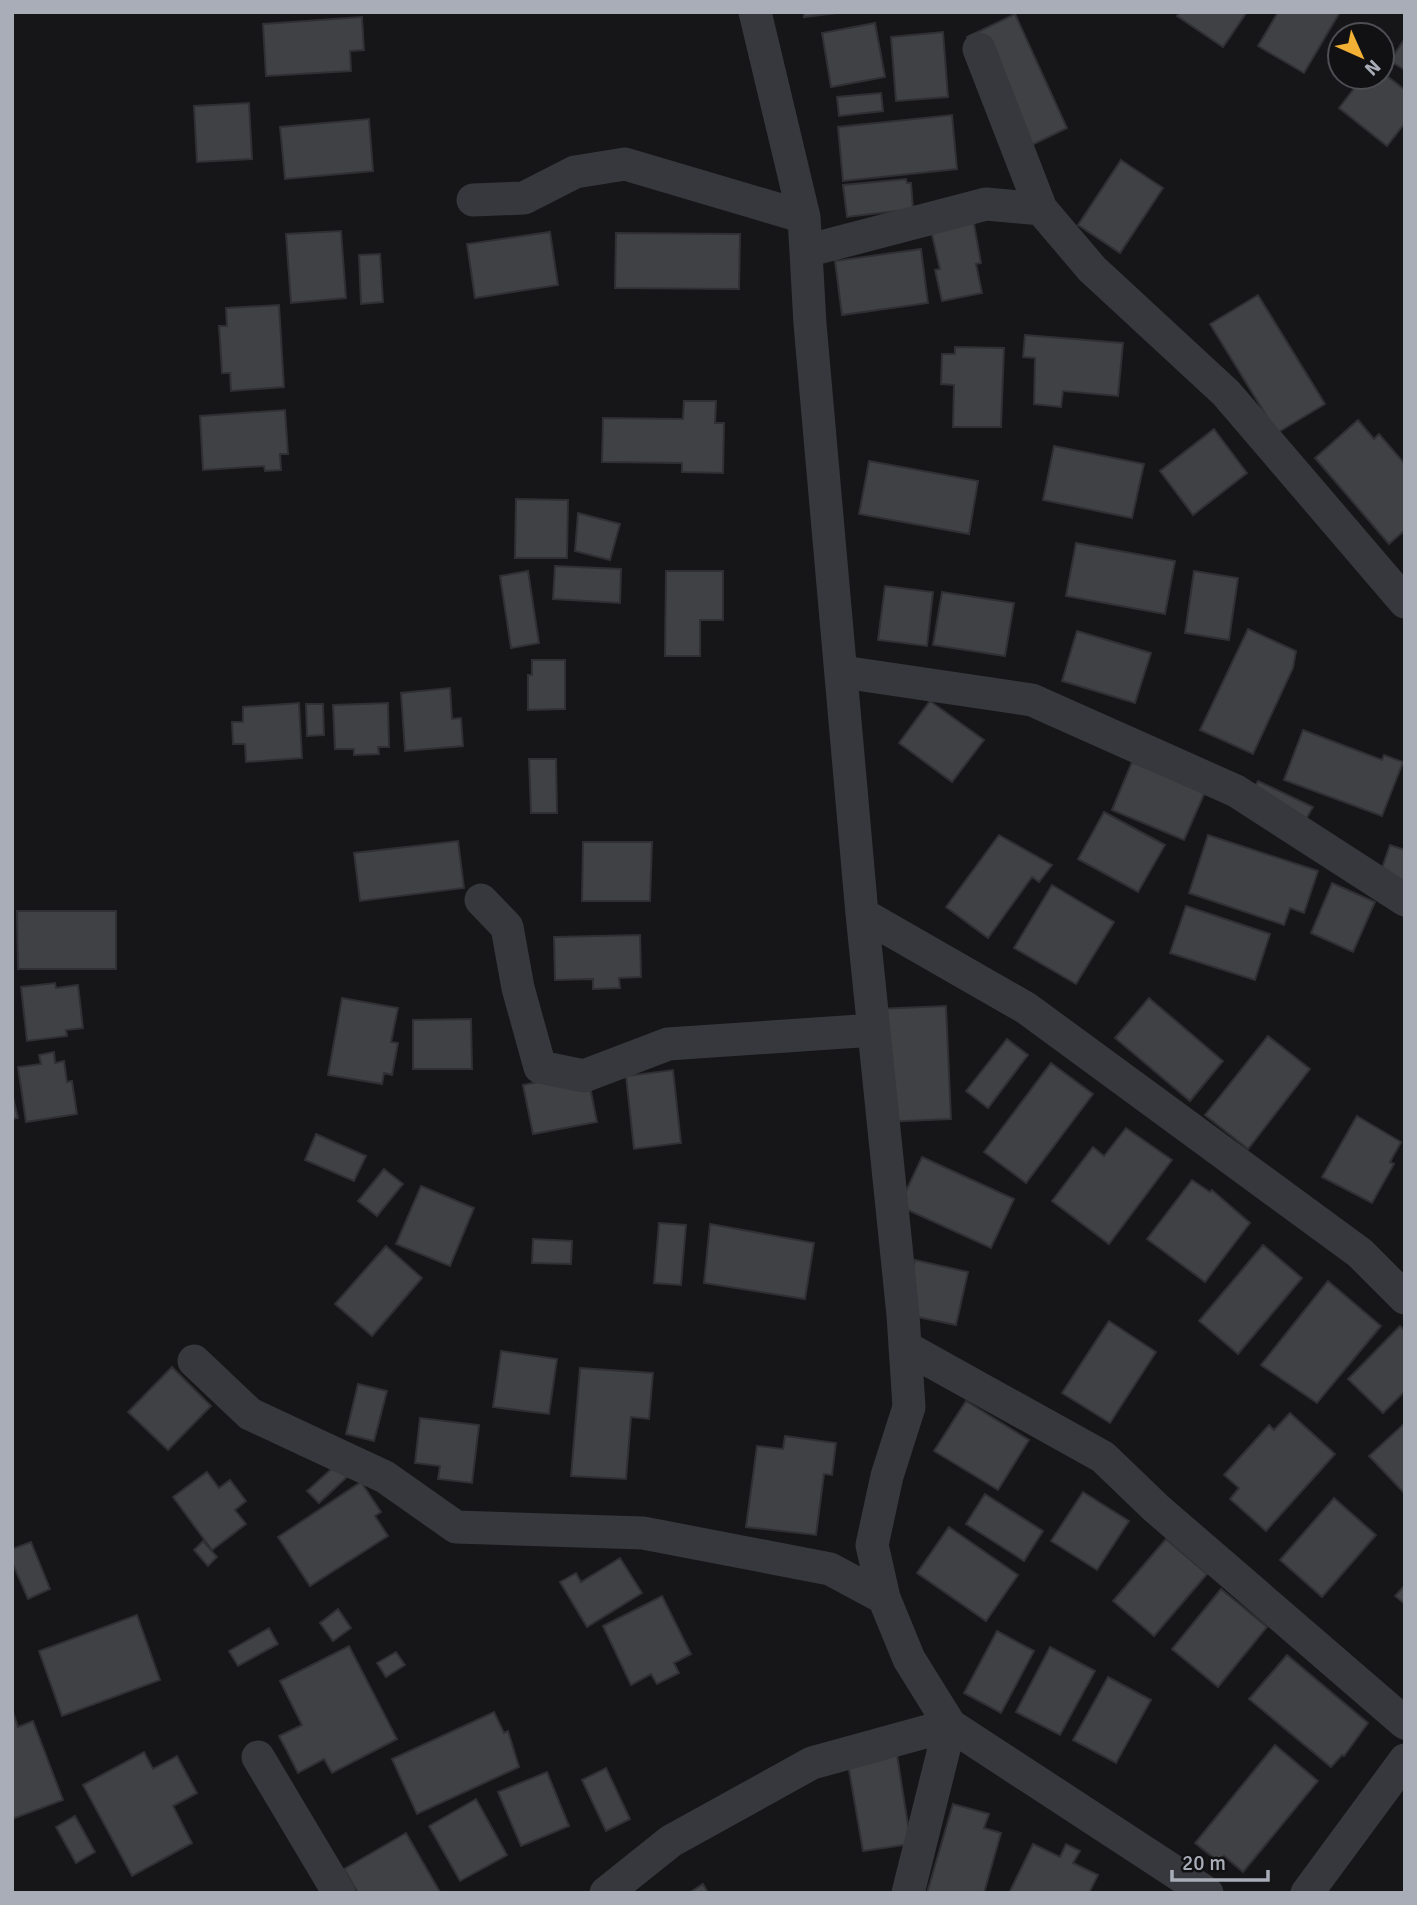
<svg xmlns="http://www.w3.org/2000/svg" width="1417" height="1905" viewBox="0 0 1417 1905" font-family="Signika,sans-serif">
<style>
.building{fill:#404145;stroke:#303034;stroke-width:2}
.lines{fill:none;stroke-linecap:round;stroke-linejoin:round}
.minor{stroke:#37383d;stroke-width:33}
</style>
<rect width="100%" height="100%" fill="#161618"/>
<!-- building -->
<path class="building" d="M804,12H845L804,17Z
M1180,12H1247L1223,47L1177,16Z
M1278,12H1340L1304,73L1258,46Z
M1015,14L1067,128L1011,155L967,37Z
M362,17L364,50L350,51L351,71L266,76L263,24Z
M875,23L885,77L831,87L822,33Z
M943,32L948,97L896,101L891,37Z
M1405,38V70L1390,61Z
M1382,72L1405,90V123L1387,146L1339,108L1363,77H1382Z
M881,93L883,111L839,116L837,97Z
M249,103L252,159L197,162L194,106Z
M952,115L957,169L843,181L838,127Z
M369,119L373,171L285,179L280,127Z
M1121,160L1163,188L1120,253L1078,225Z
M906,179L907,183H911L913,209L847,217L843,185Z
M972,213L981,263L976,264L982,293L942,301L935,270L940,269L929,222Z
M341,231L346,298L291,303L286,234Z
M550,232L558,285L475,298L467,244Z
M616,233L740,234L739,289L615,288Z
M921,249L928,303L842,315L835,261Z
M380,254L383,302L361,304L359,255Z
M1258,295L1325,404L1277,433L1210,324Z
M279,305L284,387L231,391L230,373H222L219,326H227L226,308Z
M1025,335L1123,343L1118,396L1063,391L1061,407L1034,404L1035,358L1023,357Z
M955,347L1004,348L1001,427H953L954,385L941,384L942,354H955Z
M684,401H716L715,423H724L723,473L682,472V463L602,462L603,418L683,419Z
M285,410L288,454H280L281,470L265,471L264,466L203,470L200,416Z
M1358,420L1374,439L1379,434L1405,464V530L1389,544L1315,458Z
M1214,429L1247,473L1193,515L1160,471Z
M1054,446L1144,464L1132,518L1043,500Z
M869,461L978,481L969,534L859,514Z
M516,499L568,500L567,558H515Z
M578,513L620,524L610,560L575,551Z
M1076,543L1175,561L1165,614L1066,596Z
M555,566L621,569L620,603L553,599Z
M528,571L539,643L511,648L500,576Z
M666,571H723V620H700V656H665Z
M1194,571L1238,578L1229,640L1185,633Z
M885,586L933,592L927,646L878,640Z
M942,592L1014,603L1005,656L933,645Z
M1248,629L1296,651L1293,668L1253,754L1200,730Z
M1077,631L1151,653L1135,703L1062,681Z
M532,660H565V709L528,710V675H532Z
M450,688L452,719L461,718L463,746L405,751L401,693Z
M930,701L984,740L952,782L899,743Z
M299,703L302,758L246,762L245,744H233L232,722H243V707Z
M388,703L389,747H378L379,754L354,755V749H335L333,705Z
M306,704H323L324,735L307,736Z
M1303,730L1382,760L1384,755L1403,762L1382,816L1284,780Z
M529,759H556L557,813H531Z
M1132,762L1205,792L1184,840L1112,810Z
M1258,781L1313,807L1298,833L1245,804Z
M1104,812L1165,845L1138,892L1078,859Z
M999,835L1052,865L1039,882L1032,877L988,938L946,907Z
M1208,835L1318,871L1304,913L1290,908L1284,925L1189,893Z
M458,841L464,888L360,901L354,853Z
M583,842H652L650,901H582Z
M1390,845L1405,850V901L1374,891Z
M1332,883L1375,902L1353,952L1311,933Z
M1052,885L1114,922L1076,984L1014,948Z
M1186,906L1270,934L1255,980L1170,953Z
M17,911H116V969H18Z
M640,935L641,977L619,978L620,988L593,989V979L555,980L554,937Z
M55,983L56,988L78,985L83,1028L66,1030L67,1036L27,1041L21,987Z
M342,998L398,1008L391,1042L398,1043L392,1075L384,1073L382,1084L328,1075Z
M1149,998L1223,1061L1190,1101L1115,1038Z
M946,1006L951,1119L882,1122L877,1009Z
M471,1019L472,1069H413V1020Z
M1268,1036L1310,1069L1248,1149L1205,1115Z
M1007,1039L1028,1055L988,1108L966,1091Z
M54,1052L55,1063L64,1061L67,1082L72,1081L77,1114L26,1122L18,1067L41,1064L39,1055Z
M1051,1063L1093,1094L1026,1183L984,1152Z
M673,1070L681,1143L634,1149L626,1076Z
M587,1072L597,1122L533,1134L523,1085Z
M12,1093L18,1118L12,1119Z
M1357,1116L1401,1142L1390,1162L1394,1164L1372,1203L1322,1177Z
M1126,1128L1172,1160L1109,1244L1052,1201L1093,1147L1104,1156Z
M316,1134L366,1156L354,1181L305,1160Z
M922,1157L1014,1199L991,1248L899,1206Z
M384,1169L403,1184L377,1216L358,1201Z
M1192,1180L1210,1192L1212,1190L1250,1223L1205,1282L1147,1239Z
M421,1186L474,1208L450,1266L396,1244Z
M659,1223L686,1225L681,1285L654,1283Z
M710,1224L814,1243L805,1299L704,1283Z
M533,1239L572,1241L571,1264L532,1263Z
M1263,1245L1302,1278L1238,1354L1199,1321Z
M386,1246L422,1278L372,1336L335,1304Z
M915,1260L968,1272L956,1325L903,1314Z
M1328,1281L1381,1326L1317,1403L1261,1365Z
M1109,1321L1156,1352L1110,1423L1062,1393Z
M1400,1326L1405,1331V1391L1383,1413L1348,1379Z
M501,1351L557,1359L549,1414L493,1407Z
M172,1367L211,1406L168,1450L128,1412Z
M580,1368L653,1373L649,1419L631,1417L626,1479L571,1476Z
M358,1384L387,1391L374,1441L346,1434Z
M966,1401L1029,1440L998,1490L934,1451Z
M1290,1413L1335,1454L1266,1531L1230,1499L1239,1488L1224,1475L1269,1425L1274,1430Z
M420,1418L479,1425L472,1483L438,1479L440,1466L415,1463Z
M1405,1423V1494L1369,1456Z
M785,1436L836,1443L832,1475L824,1474L816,1535L746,1527L757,1446L783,1449Z
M336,1465L347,1477L319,1503L307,1491Z
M207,1472L219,1488L230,1480L246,1501L235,1510L246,1524L212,1550L173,1497Z
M361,1482L381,1512L375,1516L388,1536L310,1586L278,1537Z
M1083,1492L1129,1521L1097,1570L1051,1541Z
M985,1494L1043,1531L1024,1561L966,1524Z
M1334,1498L1376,1535L1322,1597L1280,1560Z
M949,1527L1018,1575L986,1621L917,1573Z
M1166,1539L1207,1574L1154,1636L1113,1601Z
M203,1541L217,1557L208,1566L194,1550Z
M31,1542L50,1589L28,1599L12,1562V1549Z
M620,1558L642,1593L587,1627L560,1582L576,1573L581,1582Z
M1405,1585V1604L1395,1596Z
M1221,1589L1267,1627L1218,1687L1172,1649Z
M662,1596L691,1654L674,1663L679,1673L657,1684L651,1674L631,1685L603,1626Z
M338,1609L351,1628L333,1641L320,1623Z
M137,1615L160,1680L62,1716L39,1651Z
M269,1628L278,1644L238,1666L229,1651Z
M997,1631L1034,1651L1001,1713L964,1693Z
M349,1646L397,1739L332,1773L324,1759L298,1773L279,1736L302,1725L280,1681Z
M1050,1647L1095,1671L1060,1735L1016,1712Z
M396,1652L405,1665L386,1677L377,1663Z
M1287,1655L1368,1723L1344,1756L1342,1755L1331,1767L1249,1699Z
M1108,1677L1151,1700L1116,1763L1073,1740Z
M12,1709L18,1727L33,1721L63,1800L12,1819Z
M494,1712L504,1733L508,1731L519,1767L417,1814L392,1759Z
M1275,1745L1318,1781L1243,1872L1224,1856L1219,1862L1195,1843Z
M144,1752L153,1769L177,1756L197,1793L173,1806L192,1843L132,1876L83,1785Z
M897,1755L911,1844L863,1851L848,1764Z
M606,1768L630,1819L606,1831L582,1780Z
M547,1772L569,1826L521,1846L498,1792Z
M476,1799L507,1855L460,1881L429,1826Z
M953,1804L989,1814L984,1828L1001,1833L984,1893H927Z
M75,1816L95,1852L76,1863L56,1827Z
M406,1833L440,1892L358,1893L344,1869Z
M1033,1844L1060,1857L1066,1844L1080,1851L1073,1863L1098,1875L1089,1893H1009Z
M703,1884L708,1893H689Z"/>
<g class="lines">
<!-- minor -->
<path class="minor" d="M755,12L804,217L810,324L862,914L903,1315L909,1407L887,1476L872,1545L884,1598L909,1659L950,1725L1207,1893
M979,49L1041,209
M473,200L524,198L575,172L625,164L804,217
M806,251L986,204L1041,209L1092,269L1226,393L1405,602
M843,672L1032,700L1236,791L1405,900
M481,900L507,927L518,988L540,1067L584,1076L668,1044L874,1030
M862,914L1026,1008L1360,1253L1405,1298
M905,1347L1103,1457L1156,1508L1405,1723
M194,1361L250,1414L385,1477L456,1527L643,1533L830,1569L884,1598
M258,1757L339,1893
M606,1893L671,1841L812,1763L950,1725L908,1893
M1307,1893L1405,1760"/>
</g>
<!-- border -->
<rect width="1417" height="1905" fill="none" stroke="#a8adb8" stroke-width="28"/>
<!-- north arrow -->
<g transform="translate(1361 56) rotate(135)"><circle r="33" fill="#111113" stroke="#4d4f55" stroke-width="2"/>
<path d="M0-5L12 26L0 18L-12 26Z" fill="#f2b134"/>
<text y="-10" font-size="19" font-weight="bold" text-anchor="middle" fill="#a8adb8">N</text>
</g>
<!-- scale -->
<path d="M1172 1870v10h96v-10" fill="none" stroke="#a8adb8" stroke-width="3.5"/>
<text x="1182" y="1870" font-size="21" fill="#a8adb8" stroke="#111113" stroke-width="5" paint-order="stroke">20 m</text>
</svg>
